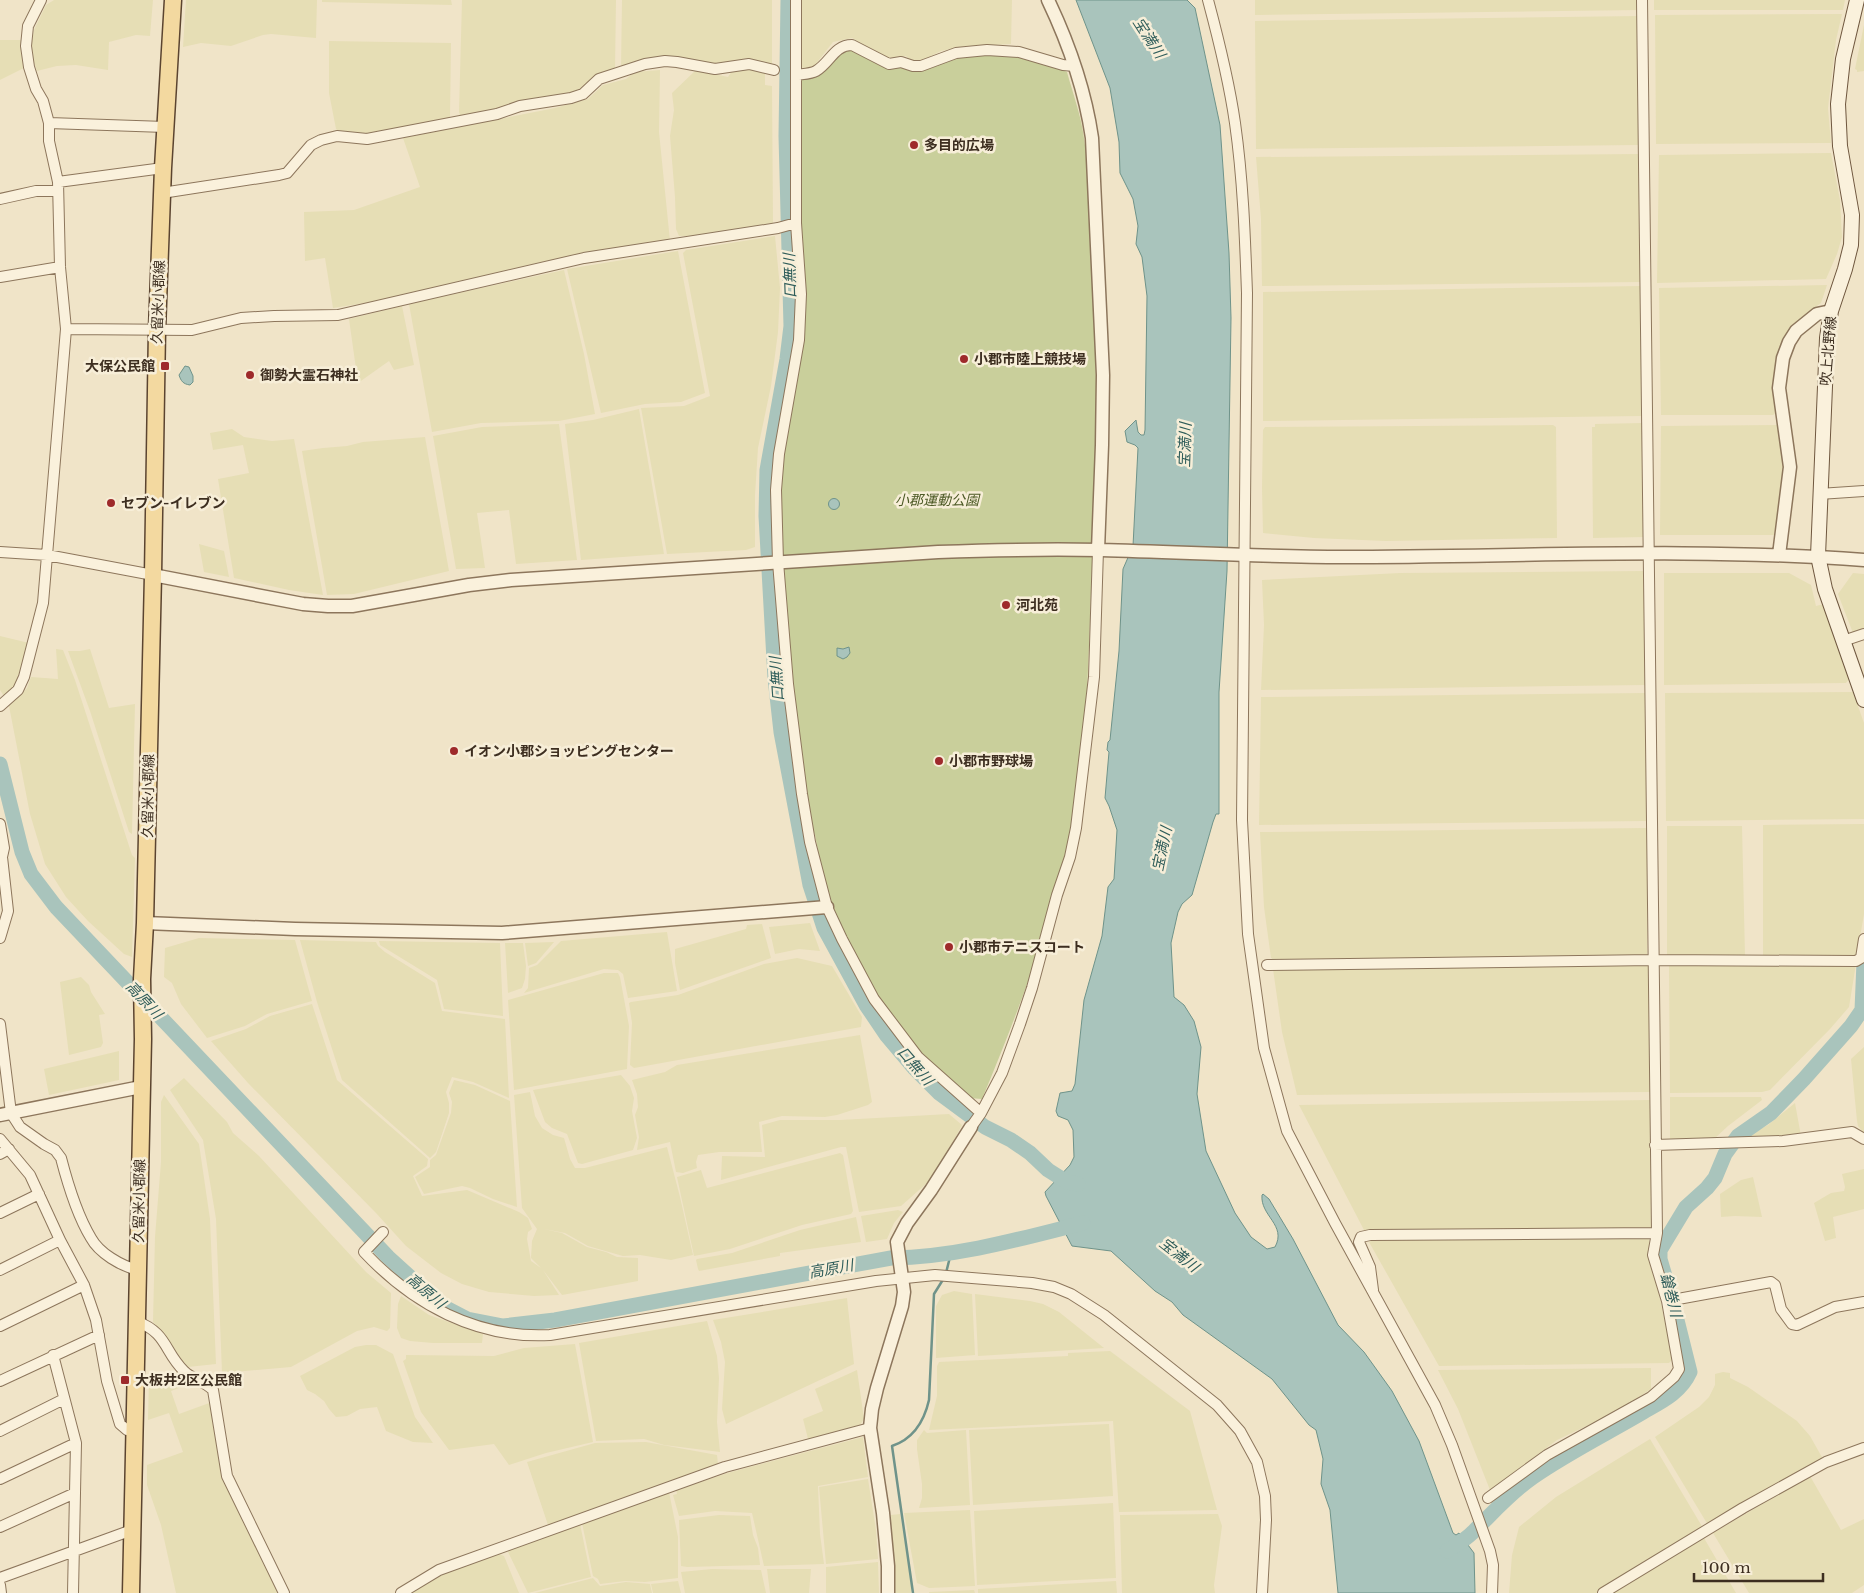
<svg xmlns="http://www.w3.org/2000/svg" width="1864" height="1593" viewBox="0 0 1864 1593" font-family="'Libre Baskerville','Noto Sans JP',serif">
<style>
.farmland{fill:#e6deb5}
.green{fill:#c9cf9b}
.water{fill:#a9c4bc;stroke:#6f938a}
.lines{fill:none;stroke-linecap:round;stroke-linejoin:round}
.stream{stroke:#6f938a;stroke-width:2.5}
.river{stroke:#a9c4bc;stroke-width:15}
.minor-casing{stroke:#8d765c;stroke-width:12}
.tertiary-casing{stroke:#8d765c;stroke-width:15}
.secondary-casing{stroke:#6f573f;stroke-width:16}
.primary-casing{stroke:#5b4430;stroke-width:19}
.minor{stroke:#faf1dc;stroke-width:10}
.tertiary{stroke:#faf1dc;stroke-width:12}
.secondary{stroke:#faf1dc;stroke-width:14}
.primary{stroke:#f3d9a0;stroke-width:16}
.poi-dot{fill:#9e2a2b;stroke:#f7eed8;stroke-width:2}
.labels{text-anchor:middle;stroke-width:5;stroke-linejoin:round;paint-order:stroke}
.poi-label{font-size:14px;font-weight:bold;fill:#3d2e20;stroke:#f7eed8;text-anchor:start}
.street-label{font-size:14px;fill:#3d2e20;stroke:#f7eed8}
.park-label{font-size:14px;font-style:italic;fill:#4d5a26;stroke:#f7eed8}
.water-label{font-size:15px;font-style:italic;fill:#2f5d5a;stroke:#f7eed8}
</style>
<rect width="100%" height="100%" fill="#f0e4c8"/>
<!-- farmland -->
<path class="farmland" d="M54,0H153L150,36L136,35L109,42L108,70L76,65L57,66L37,71L30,52L34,30L46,5Z
M186,0H317L316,38L271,34L263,35L231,46L201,43L183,47Z
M322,0H451L452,5L322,2Z
M462,0H616L615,70L572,94L503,107L461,118L459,112Z
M622,0H772V65L721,67L682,60L621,69Z
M800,0H1012L1011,44L960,47L941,51L915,64L906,56L885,58L852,38L833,42L812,69L799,67Z
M1255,0H1639V10L1255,15Z
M1654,0H1845L1843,10H1654Z
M1842,14L1836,40L1828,108L1831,143L1656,144L1655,15Z
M1638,16L1641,143L1638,145L1256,149L1255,21Z
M1864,25V71L1857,72V70L1855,69Z
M0,40H21L24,68L0,80Z
M329,41L451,43L450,117L446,121L370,135L340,132L336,129L329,93Z
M756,69L765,71V85L772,86L773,223L691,236H679L676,229L675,197L670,136L674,110L672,93L696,70L728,77L732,71Z
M660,70L659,132L670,241L595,251L528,265L378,301L333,308L325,258L305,261L304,212L354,210L420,187L403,138L555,108L588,99L603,85L626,79L635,72Z
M1831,153L1840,200L1842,237L1837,254L1826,279L1657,283L1659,155Z
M1639,154L1642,282L1262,286L1261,219L1256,157Z
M775,236L780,288L778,332L771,386L758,448L755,495V547L746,550L667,554L641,408L684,406L710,396L683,253L686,250Z
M678,251L705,393L681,402L645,404L601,413L567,269Z
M564,270L584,354L595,414L559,421L481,423L432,432L409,304Z
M1827,285L1821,303L1806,314L1787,336L1776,413L1773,415H1661L1659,288Z
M1642,286L1645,414L1642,416L1263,421V292Z
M402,306L414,365L394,370L389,361L358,383L349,319Z
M639,409L664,554L581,560L565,424L593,420Z
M1643,423L1645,537L1593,538L1592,427H1595V424Z
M559,424L577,560L516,564L509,510L477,513L485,568L456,569L433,436L482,427Z
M1553,425L1556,427L1557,538L1386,541L1314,538L1263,533L1262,488L1263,430L1265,427Z
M1777,425L1783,449L1784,471L1774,535H1660L1661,426Z
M232,429L244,437L272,441L294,439L323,595L289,590L234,578L218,479L249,473L243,445L213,450L210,433Z
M425,437L449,571L354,594L327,595L302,451L323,448L347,446L363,442Z
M199,544L224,551L229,577L204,572Z
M1646,571V685L1261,690L1264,625L1262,580L1400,573Z
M1664,573H1789L1811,585L1816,606L1824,604L1849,679L1846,683L1664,685Z
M1853,573L1864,574V629L1853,633L1838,594Z
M0,636L29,643L15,686L4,696L0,690Z
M56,649L63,650L75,680L132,855L135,858L132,957L124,954L88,921L66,897L45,864L30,814L9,706L27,688L31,677L58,679Z
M90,649L109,708L135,704L132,834L129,832L90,711L68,651H80Z
M1853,692L1864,723V819L1666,821L1665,693Z
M1646,693L1647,821L1259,825L1261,697Z
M1864,824V914L1857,955L1763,956V825Z
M1667,826H1742L1745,956L1667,957Z
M1647,828V955L1275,961L1271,958L1264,907L1260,832Z
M810,923L820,951L799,949L775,954L769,927Z
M762,924L771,958L680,990L675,963V949L746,929L747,925Z
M667,932L677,991L628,998L623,974L618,970L604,969L524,993L528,988L529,968L537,965L561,941Z
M199,938L295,940L312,1001L267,1014L245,1026L207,1038L181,1004L172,983L164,977L165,948Z
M300,940L376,942L378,946L385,952L435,983L442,1011L505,1019L509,1098L473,1082L452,1077L446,1092L449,1103V1113L436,1152L430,1158L342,1080L317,1002Z
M379,941L500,943L503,1016L444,1009L437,980L380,945Z
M554,942L536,963L528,966L525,943Z
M505,943H523L526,966L525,979L522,988L508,993Z
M797,958L832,966L862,1017L861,1027L634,1068L630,1065L632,1023L629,1003L631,1002L678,995L764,964Z
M1856,964L1849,1007L1830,1029L1770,1090L1762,1092L1670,1093L1669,966Z
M1649,965L1650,1092L1297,1095L1282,1032L1273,969Z
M604,973H618L620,977L629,1026L627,1069L514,1090L508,1000Z
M81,977L89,985L91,992L105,1014L99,1015L103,1043L101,1047L69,1055L60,982Z
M312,1004L337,1080L428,1159L427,1166L413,1176L422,1196L467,1190L519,1212L528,1218L532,1229L528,1232L527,1239L531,1261L541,1268L531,1258L532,1241L537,1229L522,1208L514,1095L530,1092L535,1116L542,1128L553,1135L564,1138L570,1159L575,1168H585L667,1147L680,1197L693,1255L671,1260L640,1255L623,1256L588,1246L565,1233L544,1229L562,1233L587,1247L606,1252L617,1257L638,1258V1281L562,1295L543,1270L559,1295L534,1296L489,1292L462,1284L441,1273L406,1246L376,1213L248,1083L211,1041L246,1029L270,1016Z
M860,1035L872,1102L868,1105L837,1115L825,1117L782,1116L759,1122L762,1152H719L698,1155L696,1162L697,1168L683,1173L676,1172L670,1142L637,1150L639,1137L635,1115L638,1107L637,1094L632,1080L665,1072L677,1065Z
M1864,1047V1133L1858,1126L1857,1121L1851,1059Z
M119,1051V1080L49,1095L44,1069Z
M621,1075L630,1086L634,1098L632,1111L637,1138L633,1150L582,1164L578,1163L567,1134L552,1128L545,1122L533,1090Z
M184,1078L227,1122L233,1133L259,1156L366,1272L391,1293L390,1328L387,1331L374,1327L357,1331L291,1367L222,1373L216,1219L203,1140L170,1090Z
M454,1080L475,1085L510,1101L517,1207L493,1199L470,1188L462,1186L424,1194L419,1185L415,1177L430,1167V1160L436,1155L451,1113L452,1102L449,1093Z
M164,1095L199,1144L210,1219L216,1364L188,1367L184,1365L168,1339L153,1322L155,1237L161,1162V1102Z
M1670,1097H1761L1762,1100L1728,1126L1714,1139H1670Z
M1650,1100L1651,1228L1364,1230L1299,1105Z
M1795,1103L1801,1136L1742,1139L1768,1125Z
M949,1114L962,1125L951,1146L927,1183L901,1206L859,1212L846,1147H841L721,1180L722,1156L765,1157L762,1125L780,1120H840Z
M840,1153L843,1155L853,1211L851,1214L802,1225L730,1249L694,1256L677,1177L701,1170L707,1188Z
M1864,1169V1209L1833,1217L1836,1238L1825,1241L1814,1203L1831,1193L1844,1191L1845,1187L1842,1174Z
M1753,1177L1762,1217L1735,1216L1721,1217L1720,1194L1741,1180Z
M898,1210L903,1212L894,1223L887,1239L866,1242L861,1216Z
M856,1217L861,1242L780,1253V1256L699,1271L698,1269L696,1260L697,1259L732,1253L800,1230Z
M1648,1236L1650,1243V1266L1657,1285L1673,1359L1669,1363L1439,1366L1369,1242L1372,1239Z
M954,1291L972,1294L975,1355L936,1358V1306L942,1295Z
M975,1294L1030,1301L1043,1304L1059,1312L1104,1348L978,1356Z
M401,1296L429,1315L483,1334L482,1343H433L410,1341L401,1338L397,1328L398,1304Z
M847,1298L854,1364L726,1424L722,1409L725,1362L721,1342L713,1320Z
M707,1321L717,1356L719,1378L717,1422L720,1452L664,1445L644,1439L596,1441L579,1343Z
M575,1344L593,1442L546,1453L509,1465L494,1444L449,1450L421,1412L403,1361L406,1359V1355L494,1356L524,1348Z
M366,1345H376L393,1354L415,1417L433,1443L413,1442L386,1431L377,1407L360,1409L347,1416L336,1417L329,1409L324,1401L315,1394L307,1390L300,1376L355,1347Z
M1110,1351L1190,1411L1217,1510L1119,1512L1113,1421L929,1430L937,1396V1366L939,1362L1068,1356V1353Z
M1651,1368V1389L1618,1411L1557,1440L1490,1490L1458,1409L1438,1370Z
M857,1370L864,1419L860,1425L808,1439L803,1419L823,1411L815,1389Z
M177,1372L184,1378V1386L171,1391L179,1414L212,1402L222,1474L229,1492L278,1593H176L161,1525L147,1485V1465L183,1452L169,1413L148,1420L149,1378Z
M1723,1372L1730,1373V1378L1748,1387L1797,1421L1810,1436L1823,1459L1794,1474L1708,1525L1655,1437L1699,1407L1709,1397L1715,1385V1374Z
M1109,1424L1113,1496L973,1505L969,1430Z
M924,1430L927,1433L966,1430L970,1505L919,1508L922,1498V1484L917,1449V1440Z
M863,1437L868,1477L818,1486L820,1534L824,1564L764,1566L752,1513L715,1511L679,1516L673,1495L677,1494L676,1490L731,1472Z
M1650,1439L1703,1528L1596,1593H1509L1512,1555L1519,1527L1556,1497Z
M646,1442L717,1455L718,1464L548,1525L527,1462L595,1443Z
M1810,1476L1841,1530L1864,1519V1585L1852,1593H1749L1713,1533Z
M868,1479L876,1530L878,1559L826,1564L819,1487Z
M669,1492L678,1537V1578L645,1582L625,1581L600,1584L598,1579L593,1576L582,1523Z
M1113,1503L1116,1578L977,1585L974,1511Z
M970,1510L975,1586L929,1588L917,1583L904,1513Z
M900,1514L911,1580V1593H894L888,1517H891V1515Z
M1218,1514L1222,1526L1214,1585L1215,1593H1122L1120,1515Z
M719,1515L750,1516L753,1535L758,1548L760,1565L687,1567L681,1566L679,1520Z
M580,1524L591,1577L528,1593L508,1552L509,1549Z
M1704,1538L1736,1593H1611Z
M499,1554L504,1556L519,1593H409L438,1576Z
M878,1562L879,1593H826V1567Z
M712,1569L761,1570L766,1593H685L681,1572Z
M767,1569H811L809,1593H770Z
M593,1578L600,1586L626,1582L650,1584L652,1593H535Z
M678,1581L681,1593H653L651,1584Z
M1116,1581L1117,1593H978V1589Z
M974,1590L975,1593H929V1592Z"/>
<!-- green -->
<path class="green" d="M851,47L884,65L993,53L1039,61L1067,72C1073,94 1081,115 1084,138C1091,183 1091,229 1093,274C1095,334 1097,393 1096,453C1096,492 1093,530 1092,568C1088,660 1088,755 1068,846C1049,933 1016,1017 982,1099L969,1098L921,1055L875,995L833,913L819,866V856L815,835L807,812L789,683L779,498L782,458L802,340L799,80L841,50Z"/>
<!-- water -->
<path class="water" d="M1076,0H1187L1195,8L1220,125L1229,253L1231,318L1227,571L1219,692V814H1216L1213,822L1192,895L1182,904L1178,912L1171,943L1174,997L1184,1005L1194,1021L1201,1047L1197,1094L1206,1151L1235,1213L1251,1237L1267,1249L1275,1247C1287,1225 1260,1216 1262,1195L1263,1194L1269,1199L1293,1239L1338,1325L1364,1352L1392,1391L1419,1441L1453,1533L1456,1535L1459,1533L1474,1553L1475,1593H1338L1330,1510L1321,1484L1323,1459L1316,1430L1309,1425L1272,1379L1183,1315L1172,1302L1155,1291L1111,1251L1072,1246L1046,1196L1045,1192L1070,1165L1074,1157L1073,1130L1068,1120L1058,1116L1056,1111L1060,1093L1072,1091L1075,1084L1084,1000L1102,936L1108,887L1114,879L1117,830L1109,806L1105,798L1109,752L1107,750L1108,742L1110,740L1119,651L1123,569L1133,546L1138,448L1135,445L1127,442L1125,431L1136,420L1138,432L1141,435H1144L1145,430L1147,296L1142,257L1136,244L1138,226L1133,199L1120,173L1119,142L1110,88Z
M185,366L189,367L193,376V382L190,385C183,384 181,381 179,375Z
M828.5 504a5.5 5.5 0 1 1 11 0a5.5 5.5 0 1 1-11 0Z
M849,647L850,653L847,657L843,659L837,656V648L843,649Z"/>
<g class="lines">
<!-- stream -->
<path class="stream" d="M946,1273L951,1253
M913,1593L892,1446C913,1439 924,1422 929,1400L934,1294L944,1278"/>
<!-- river -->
<path class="river" d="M788,0L786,136L791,326L787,359L767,470L766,516L775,678L781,732L810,885L824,928L866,1005L887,1036L914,1068L939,1093L985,1127L1011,1140L1030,1153L1048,1170L1067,1182L1078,1184
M0,764L22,852L31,874L56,907L388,1257L442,1306L467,1319L503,1326L555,1320L891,1258C957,1257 1020,1239 1083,1223
M1447,1551C1456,1545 1465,1540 1472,1533C1492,1514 1510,1493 1533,1477C1569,1452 1608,1433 1645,1411C1663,1401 1681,1392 1690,1372L1672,1300L1660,1259V1250L1686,1207L1707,1188L1715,1178L1725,1154L1738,1136L1771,1113L1804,1079L1851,1026L1862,1010L1864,962"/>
<!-- minor casing -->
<g class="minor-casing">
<path id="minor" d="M796,0V223L801,294L799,340L779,454L776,490L778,562L788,684L802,794L810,842L827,907L842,939L874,999L918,1057L981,1113
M1208,0C1219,41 1229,81 1235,123C1243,179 1245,236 1247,293L1242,820L1248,934L1264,1048L1287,1131L1335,1223L1435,1405L1452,1445L1490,1551L1493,1565L1492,1593
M796,75C802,74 811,74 816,71C830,63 834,45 852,45L889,64L901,62L913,66H921L956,53L987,50L1019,52L1063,65L1075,66
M49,123L165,127
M58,182L163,168
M162,193L279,175L287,173L311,145L321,140L337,136L367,139L497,114L520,106L571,98L583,94L599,79L645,64L665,61L677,62L715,69L749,64L774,70
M0,199L36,191H58
M0,277L60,267
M66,329L192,330L241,318L274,316L338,315L584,258L778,228L796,223
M1819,494L1864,491
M0,552L47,555L153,575
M1843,641L1864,634
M0,706L18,690L24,677L43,603L66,329L60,267L58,182L49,141V123L43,101L36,89L29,67L26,46L28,26L41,0
M0,824L4,848L2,857L8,911L0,938
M1267,965L1653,960L1856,961L1861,958L1864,939
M0,1024L11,1113L20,1127L44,1144L55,1150L61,1158C68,1185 77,1215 91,1238C99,1253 121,1266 138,1270
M971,1127L981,1113L1002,1073L1020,1024L1032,988L1057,895L1070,857L1076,828L1094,677L1098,550
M0,1139L30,1175L60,1240L84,1285L96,1320L107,1381L120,1424L127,1430L134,1429
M1655,1145L1783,1141L1852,1132L1864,1139
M0,1154L9,1149
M0,1213L39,1194
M383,1232L364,1252C413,1304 476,1339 550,1335L876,1281L935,1275L1032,1283L1054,1287L1071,1294L1104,1315L1217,1405L1240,1431L1257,1462L1265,1496L1266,1520L1262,1593
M0,1270L60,1240
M1373,1290L1370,1267L1359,1242L1361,1237L1370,1235L1657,1233
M1667,1301L1771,1282L1775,1285L1781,1309L1792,1324L1797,1325L1835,1307L1864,1302
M136,1321C168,1333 164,1352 184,1371C190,1378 204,1381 213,1390L227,1476L284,1593
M0,1326L84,1285
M53,1355L76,1443L73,1593
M0,1381L99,1335
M0,1431L64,1399
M0,1479L76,1443
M1488,1498L1547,1455L1651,1397L1674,1377L1679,1369L1667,1301L1653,1255L1657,1233L1642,0
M0,1527L75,1493
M0,1578L132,1530
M0,1585L1,1593
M401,1593L439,1570L725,1467L870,1428
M1603,1593L1743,1508L1826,1462L1864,1448"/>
</g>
<!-- tertiary casing -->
<g class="tertiary-casing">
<path id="tertiary" d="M1048,0C1069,44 1085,90 1092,138L1103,375L1102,445L1098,550
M1779,555L1790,467L1779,388L1783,358L1789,342L1796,331L1817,314L1831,311
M153,575L303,604L328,606H352L469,585L511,580L938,552C992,550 1046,549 1101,550C1181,552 1262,557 1343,557C1516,557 1691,547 1864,560
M145,923L295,929L502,933L827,907
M0,1115L141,1087
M888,1593V1566L883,1513L870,1428L872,1409L877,1388L902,1306L904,1292L897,1242L907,1223L931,1190L971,1127"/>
</g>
<!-- secondary casing -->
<g class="secondary-casing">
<path id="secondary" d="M1857,0L1843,59L1838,104L1840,146L1852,215L1851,245L1845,269L1831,311L1827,338L1818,556L1825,589L1864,700"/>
</g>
<!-- primary casing -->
<g class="primary-casing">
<path id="primary" d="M131,1593L143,1039L142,979L145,923L153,575L157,330L163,168L173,0"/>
</g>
<!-- minor -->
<use href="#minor" class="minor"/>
<!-- tertiary -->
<use href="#tertiary" class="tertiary"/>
<!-- secondary -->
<use href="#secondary" class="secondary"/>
<!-- primary -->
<use href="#primary" class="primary"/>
</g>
<!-- markers -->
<g class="poi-dot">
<circle cx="914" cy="145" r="5"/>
<circle cx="964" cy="359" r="5"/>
<rect x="160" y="361" width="10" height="10" rx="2.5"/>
<circle cx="250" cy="375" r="5"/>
<circle cx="111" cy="503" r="5"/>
<circle cx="1006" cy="605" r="5"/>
<circle cx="454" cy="751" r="5"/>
<circle cx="939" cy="761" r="5"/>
<circle cx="949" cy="947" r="5"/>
<rect x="120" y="1375" width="10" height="10" rx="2.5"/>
</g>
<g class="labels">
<!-- poi labels -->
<g class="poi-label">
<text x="924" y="150">多目的広場</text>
<text x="974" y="364">小郡市陸上競技場</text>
<text x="155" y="371" text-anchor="end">大保公民館</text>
<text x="260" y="380">御勢大霊石神社</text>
<text x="121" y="508">セブン-イレブン</text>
<text x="1016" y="610">河北苑</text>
<text x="464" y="756">イオン小郡ショッピングセンター</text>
<text x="949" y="766">小郡市野球場</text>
<text x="959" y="952">小郡市テニスコート</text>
<text x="135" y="1385">大板井2区公民館</text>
</g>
<!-- street labels -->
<g class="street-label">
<text transform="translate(158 302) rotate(-88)" y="5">久留米小郡線</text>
<text transform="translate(1828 351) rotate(-85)" y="5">吹上北野線</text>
<text transform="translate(148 796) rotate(-89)" y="5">久留米小郡線</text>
<text transform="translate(139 1201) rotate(-89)" y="5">久留米小郡線</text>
</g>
<!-- park labels -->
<g class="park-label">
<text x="937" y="505">小郡運動公園</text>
</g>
<!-- water labels -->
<g class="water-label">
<text transform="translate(1149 38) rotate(57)" y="5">宝満川</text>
<text transform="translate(790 276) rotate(-92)" y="5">口無川</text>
<text transform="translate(1185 445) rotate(-88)" y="5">宝満川</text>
<text transform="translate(777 679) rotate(-94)" y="5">口無川</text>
<text transform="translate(1162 849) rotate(-78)" y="5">宝満川</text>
<text transform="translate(144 1000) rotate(47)" y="5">高原川</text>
<text transform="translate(915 1066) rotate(49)" y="5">口無川</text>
<text transform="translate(1179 1255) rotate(38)" y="5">宝満川</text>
<text transform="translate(831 1269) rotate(-10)" y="5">高原川</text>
<text transform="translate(426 1291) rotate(40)" y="5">高原川</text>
<text transform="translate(1671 1295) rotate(76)" y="5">鎗巻川</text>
</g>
</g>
<!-- scale -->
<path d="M1694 1573v8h129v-8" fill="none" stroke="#3d2e20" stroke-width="2.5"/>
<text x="1702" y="1573" font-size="15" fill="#3d2e20" stroke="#f7eed8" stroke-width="4" paint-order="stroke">100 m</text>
</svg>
